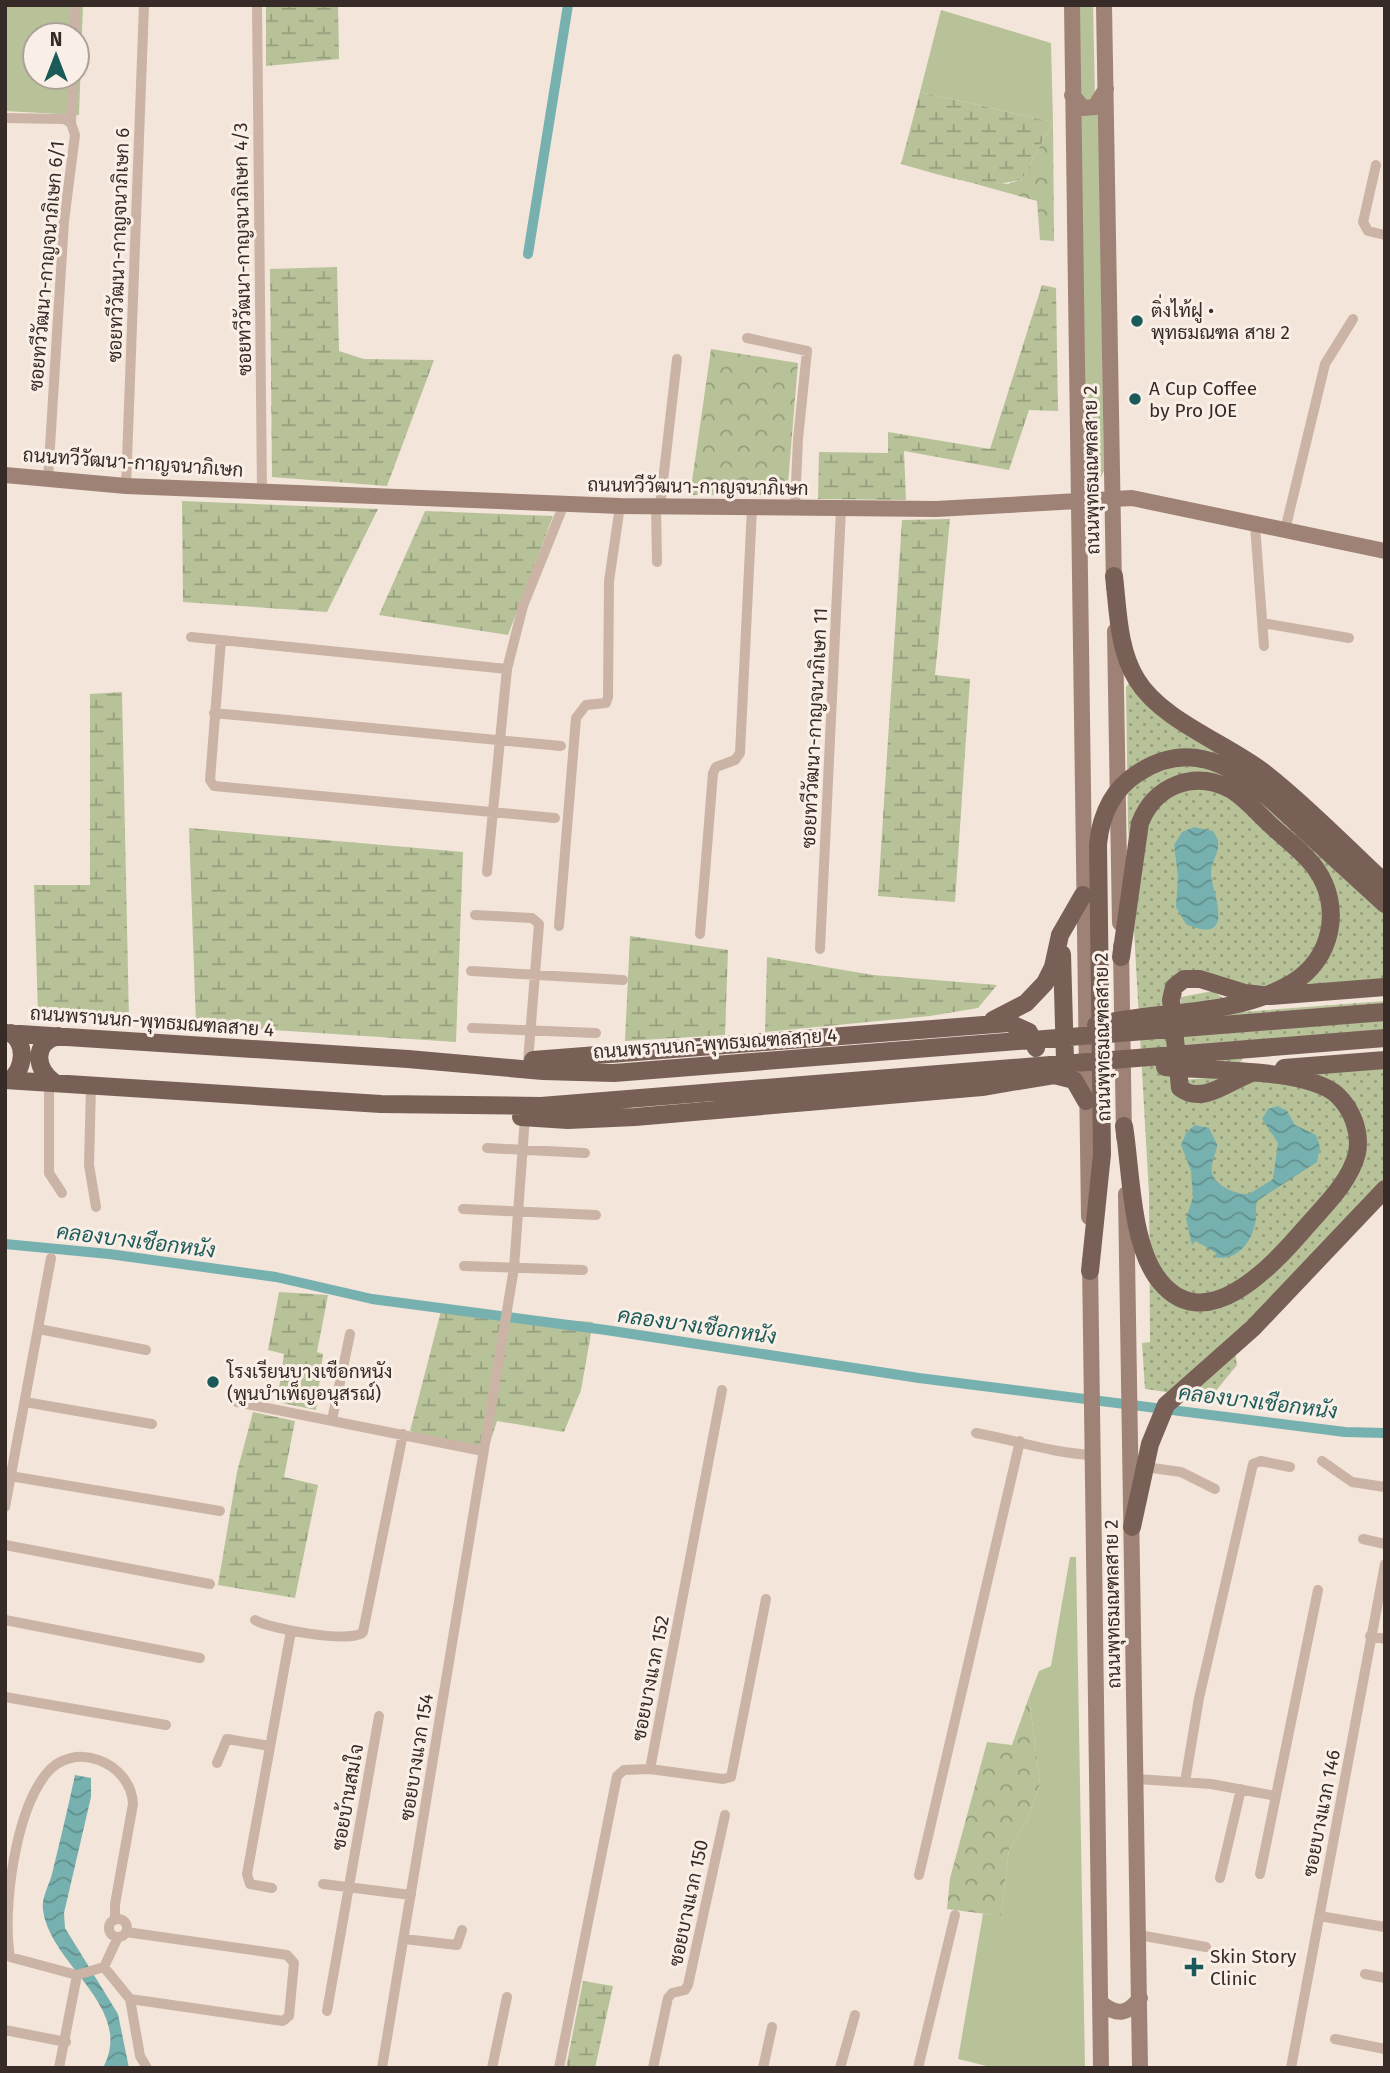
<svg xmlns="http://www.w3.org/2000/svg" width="1390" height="2073" viewBox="0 0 1390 2073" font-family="'Fira Sans',Sarabun,sans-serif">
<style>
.grass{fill:#b7c299;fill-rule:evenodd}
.forest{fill:url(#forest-crowns)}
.wetland{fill:url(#wetland-marsh)}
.park{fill:url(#park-dots)}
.water{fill:url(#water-waves)}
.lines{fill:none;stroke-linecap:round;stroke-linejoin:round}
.canal{stroke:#77b1af;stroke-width:10}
.street{stroke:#cbb4a5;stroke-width:10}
.secondary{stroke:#9f8276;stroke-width:16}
.primary{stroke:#796057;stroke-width:18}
.poi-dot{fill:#1a5a59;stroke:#faefe6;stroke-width:2.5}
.labels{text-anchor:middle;stroke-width:6;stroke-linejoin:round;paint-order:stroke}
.street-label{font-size:19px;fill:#372b27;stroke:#faefe6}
.poi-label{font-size:19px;fill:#372b27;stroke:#faefe6;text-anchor:start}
.water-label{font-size:21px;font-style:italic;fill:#1a5a59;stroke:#faefe6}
</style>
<defs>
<pattern id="forest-crowns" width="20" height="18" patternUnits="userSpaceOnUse" patternTransform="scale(1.75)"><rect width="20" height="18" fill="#b7c299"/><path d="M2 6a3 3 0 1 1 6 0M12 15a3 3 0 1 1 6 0" fill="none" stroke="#969e7d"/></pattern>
<pattern id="wetland-marsh" width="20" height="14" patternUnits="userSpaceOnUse" patternTransform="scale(1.75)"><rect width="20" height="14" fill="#b7c299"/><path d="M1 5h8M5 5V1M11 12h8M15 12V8" fill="none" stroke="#969e7d"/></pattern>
<pattern id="park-dots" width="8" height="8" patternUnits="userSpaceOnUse" patternTransform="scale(1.75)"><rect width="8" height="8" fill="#b7c299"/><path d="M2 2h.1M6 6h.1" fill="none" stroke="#969e7d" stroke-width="1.8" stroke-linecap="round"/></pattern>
<pattern id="water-waves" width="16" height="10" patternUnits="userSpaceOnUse" patternTransform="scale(1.75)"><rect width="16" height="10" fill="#77b1af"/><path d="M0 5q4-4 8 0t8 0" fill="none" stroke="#62908e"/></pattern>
</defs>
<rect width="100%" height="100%" fill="#f3e5da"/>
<!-- grass -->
<path class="grass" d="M5,5H83L79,115L5,111ZM35,35H77V77H35Z
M1078,5H1093L1095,97L1092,103L1080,97Z
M941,10L1051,43L1053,122L920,92Z
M1099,112L1104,471L1098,483L1088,484L1085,471L1079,116Z
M1070,1557H1076L1085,2068H995L958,2059L983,1914L1001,1915L1009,1849L1026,1823L1040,1784L1029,1697L1039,1671L1051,1666Z"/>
<!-- forest -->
<path class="forest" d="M1053,122L1054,241L1040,240L1037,201L958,179L1008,184L1022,179Z
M711,349L798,363L787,495H690Z
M1029,1697L1040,1784L1026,1823L1009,1849L1001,1916L947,1909L950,1878L987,1742L1012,1745Z"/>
<!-- wetland -->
<path class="wetland" d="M266,5H338L339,59L266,66Z
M920,92L1053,122L1022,179C984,192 938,174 901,164Z
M337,267L339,351L364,359L434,360L387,486L272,477L270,269Z
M1042,285L1056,288L1058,411L1029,410L1009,470L904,451L906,500L818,499L819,452L888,453V432L990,449Z
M182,501L378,509L327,612L183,602Z
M425,511L553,516L508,635L379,615Z
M950,519L935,675L970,679L955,902L878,896L902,520Z
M122,692L129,1020L38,1013L34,885H90V694Z
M189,828L463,852L456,1042L196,1025Z
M630,936L728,950L725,1035L625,1041Z
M767,957L873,975L997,985L978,1008L930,1016L765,1032Z
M279,1292L328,1295L317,1352L323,1354L316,1410L277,1402L284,1354L268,1350Z
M441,1311L593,1322L581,1390L564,1432L497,1421L487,1452L410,1431Z
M253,1412L295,1421L284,1477L318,1485L295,1598L218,1585L237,1472Z
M583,1981L613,1986L595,2068H566Z"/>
<!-- park -->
<path class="park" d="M1131,681L1245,768L1385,910V984L1281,993L1188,972L1167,1035L1170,1081L1385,1064V1179L1233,1342L1237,1365L1210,1398L1145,1389L1142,1343L1150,1342L1149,1194L1128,826L1126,687Z
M1213,991L1242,1012L1385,1001V1045L1244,1057L1235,1069L1181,1077V997Z"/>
<!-- water -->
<path class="water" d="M1194,827L1213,831L1218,840C1220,853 1211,861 1211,873C1211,889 1239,948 1186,924L1176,907L1178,876L1174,845L1182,832Z
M1278,1106L1287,1111L1295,1125L1316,1135L1320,1147L1317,1162L1257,1201C1255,1209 1257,1216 1255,1224C1251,1244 1235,1262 1215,1257L1216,1253L1196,1241L1192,1245L1186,1219L1193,1197L1191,1171L1181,1145L1186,1133L1195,1125L1209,1128L1217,1144C1217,1153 1210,1163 1212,1172C1214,1186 1237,1195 1249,1194L1273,1179L1278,1143L1262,1119L1268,1109Z
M75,1775L91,1778V1797L64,1913L65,1928L118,2014L129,2068H98L104,2066C134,2006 50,1965 43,1910C41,1899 49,1885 52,1874C60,1841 68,1808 75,1775Z"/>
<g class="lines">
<!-- canal -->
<path class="canal" d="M528,254L568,5
M5,1244L109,1254L276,1277L372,1299L606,1330L919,1378L1345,1432L1385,1433"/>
<!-- street -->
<path class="street" d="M257,5L262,492
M74,35L75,5
M5,118L64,119L71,123L75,135L64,221L48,479
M71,123L73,77
M1376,165L1363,222L1368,231L1385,235
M747,338L807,351L798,439L795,508
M126,486L144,5
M656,507L657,562
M660,507L677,359
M1255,525L1264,646
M1285,530L1325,364L1353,319
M1263,623L1349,638
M191,637L507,669
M221,640L210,780L214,786L555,818
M214,713L561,746
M487,872L507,669L523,606L564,504
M475,915L532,918L539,924L528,1061
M559,926L576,718L586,705L606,703L608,697L609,581L620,506
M700,934L713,773L716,767L735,760L740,753L752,508
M820,949L841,509
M471,971L623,980
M472,1028L596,1033
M49,1082V1173L62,1193
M91,1085L89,1165L96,1207
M487,1148L585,1153
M463,1209L596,1215
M464,1266L583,1270
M39,1329L146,1350
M25,1402L152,1424
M237,1402L483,1451
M332,1420L350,1334
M976,1433C1015,1440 1052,1453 1092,1455
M1322,1461L1352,1482L1385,1487
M1145,1467L1181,1472L1215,1489
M10,1476L220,1511
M5,1507L51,1258
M1363,1539L1385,1544
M5,1545L210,1584
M5,1620L200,1658
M255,1620C270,1629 352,1644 363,1632L403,1434
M1370,1636L1385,1639
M5,1697L166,1725
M217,1763L227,1739L270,1746
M650,1769L723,1779L731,1777L766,1599
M1137,1779L1211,1784L1276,1796
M1185,1782L1199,1698L1253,1464L1261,1461L1290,1467
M1260,1874L1318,1590
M919,1875L1020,1441
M1220,1878L1241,1789
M323,1884L411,1895
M272,1888L250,1884L247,1874L291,1631
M1319,1916L1385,1927
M109 1928a9 9 0 1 1 18 0a9 9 0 1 1-18 0Z
M126,1932L287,1955L294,1963L289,2016L283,2021L130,1999
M1139,1935L1206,1947
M404,1939L457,1945L462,1930
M104,1967L118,1937
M1365,1974L1385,1978
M77,1975L10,1957C2,1909 15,1813 46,1774C73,1739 131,1762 133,1804L115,1904V1920
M327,2011L379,1716
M5,2030L66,2042
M1335,2039L1385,2049
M59,2068L77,1975L104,1967L130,1999L140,2056L147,2068
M382,2068L514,1268L525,1117
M492,2068L507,1997
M559,2068L617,1776L624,1770L650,1769L722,1390
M653,2068L668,1998L672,1993L685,1990L688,1985L725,1815
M763,2068L772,2027
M840,2068L855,2015
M918,2068L955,1915
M1291,2068L1385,1564"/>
<!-- secondary -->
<path class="secondary" d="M1072,5L1089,1217
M1104,5L1114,587
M1072,95L1083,108L1095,107L1106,89
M5,475L126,486L620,506L936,509L1132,498L1385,551
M1115,631L1120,923
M1121,946L1124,1137
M1126,1194L1140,2068
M1090,1261L1101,2068
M1101,2003C1117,2016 1127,2015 1140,1998"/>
<!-- primary -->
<path class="primary" d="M1114,576C1118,610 1118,650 1137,680C1162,721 1228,744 1266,774C1308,807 1346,847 1385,883
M1062,954L1065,1060L1070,1075
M993,1020L1026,1003L1045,983L1053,967L1060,935L1083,895
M1096,1025C1161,1009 1232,1018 1292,983C1332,960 1343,907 1316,869C1305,853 1288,841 1274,828C1260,816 1246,798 1230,789C1194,770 1155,785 1140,823L1121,957
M5,1033L408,1059L543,1071L614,1073L1385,1012
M533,1060L1009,1023L1029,1032L1036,1048
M1284,1068L1385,1060
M1249,1074C1228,1082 1202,1105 1180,1088L1171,1000L1174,987L1184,979H1200L1245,993L1271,996L1385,987
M5,1080L381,1104L541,1106L1385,1038
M10,1080C24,1069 27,1044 11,1033
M55,1083C35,1070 32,1043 58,1036
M521,1117L568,1120L635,1117L982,1087L1054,1075L1074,1080L1086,1101
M1124,1126C1131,1170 1131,1240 1156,1276C1203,1344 1274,1264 1306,1227C1325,1205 1350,1182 1357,1153C1361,1132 1352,1109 1337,1095C1307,1068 1207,1071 1165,1067
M1090,1271L1102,1154L1098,844C1101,814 1113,789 1138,773C1205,729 1256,786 1303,829C1330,854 1358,879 1385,904
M1132,1527L1150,1444L1166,1405L1253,1328L1385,1189"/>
</g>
<!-- markers -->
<g class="poi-dot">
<circle cx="1137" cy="321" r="7"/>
<circle cx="1135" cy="399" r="7"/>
<circle cx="213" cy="1382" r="7"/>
<path d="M1190.5 1956.5h7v7h7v7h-7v7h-7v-7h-7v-7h7z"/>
</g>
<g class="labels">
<!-- street labels -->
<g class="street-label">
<text transform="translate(118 245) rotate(-88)" y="7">ซอยทวีวัฒนา-กาญจนาภิเษก 6</text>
<text transform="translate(242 249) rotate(-91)" y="7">ซอยทวีวัฒนา-กาญจนาภิเษก 4/3</text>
<text transform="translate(46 266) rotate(-85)" y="7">ซอยทวีวัฒนา-กาญจนาภิเษก 6/1</text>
<text transform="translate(133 462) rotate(4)" y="7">ถนนทวีวัฒนา-กาญจนาภิเษก</text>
<text transform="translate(1091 470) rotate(-91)" y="7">ถนนพุทธมณฑลสาย 2</text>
<text transform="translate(698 486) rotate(1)" y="7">ถนนทวีวัฒนา-กาญจนาภิเษก</text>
<text transform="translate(814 728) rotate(-87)" y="7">ซอยทวีวัฒนา-กาญจนาภิเษก 11</text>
<text transform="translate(152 1021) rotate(4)" y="7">ถนนพรานนก-พุทธมณฑลสาย 4</text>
<text transform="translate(1102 1037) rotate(-91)" y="7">ถนนพุทธมณฑลสาย 2</text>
<text transform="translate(715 1043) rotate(-4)" y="7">ถนนพรานนก-พุทธมณฑลสาย 4</text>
<text transform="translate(1112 1604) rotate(-91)" y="7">ถนนพุทธมณฑลสาย 2</text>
<text transform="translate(650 1678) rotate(-79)" y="7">ซอยบางแวก 152</text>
<text transform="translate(416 1757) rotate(-81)" y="7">ซอยบางแวก 154</text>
<text transform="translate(347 1797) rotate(-80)" y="7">ซอยบ้านสมใจ</text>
<text transform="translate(1321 1813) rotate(-79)" y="7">ซอยบางแวก 146</text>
<text transform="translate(688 1903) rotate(-78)" y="7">ซอยบางแวก 150</text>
</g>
<!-- poi labels -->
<g class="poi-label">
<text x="1151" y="317">ติ่งไท้ฝู •<tspan x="1151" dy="22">พุทธมณฑล สาย 2</tspan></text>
<text x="1149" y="395">A Cup Coffee<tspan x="1149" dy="22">by Pro JOE</tspan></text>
<text x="227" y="1378">โรงเรียนบางเชือกหนัง<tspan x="227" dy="22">(พูนบำเพ็ญอนุสรณ์)</tspan></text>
<text x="1210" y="1963">Skin Story<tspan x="1210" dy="22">Clinic</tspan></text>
</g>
<!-- water labels -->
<g class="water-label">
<text transform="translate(136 1241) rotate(7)" y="7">คลองบางเชือกหนัง</text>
<text transform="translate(697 1326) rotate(8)" y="7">คลองบางเชือกหนัง</text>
<text transform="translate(1258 1402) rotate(7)" y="7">คลองบางเชือกหนัง</text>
</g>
</g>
<!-- border -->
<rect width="1390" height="2073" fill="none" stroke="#372b27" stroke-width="14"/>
<!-- north arrow -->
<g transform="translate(56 56)"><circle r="33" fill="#faefe6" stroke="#aca19a" stroke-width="2"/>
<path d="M0-5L12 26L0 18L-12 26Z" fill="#1a5a59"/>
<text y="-10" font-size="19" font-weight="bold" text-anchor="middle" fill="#372b27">N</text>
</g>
</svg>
